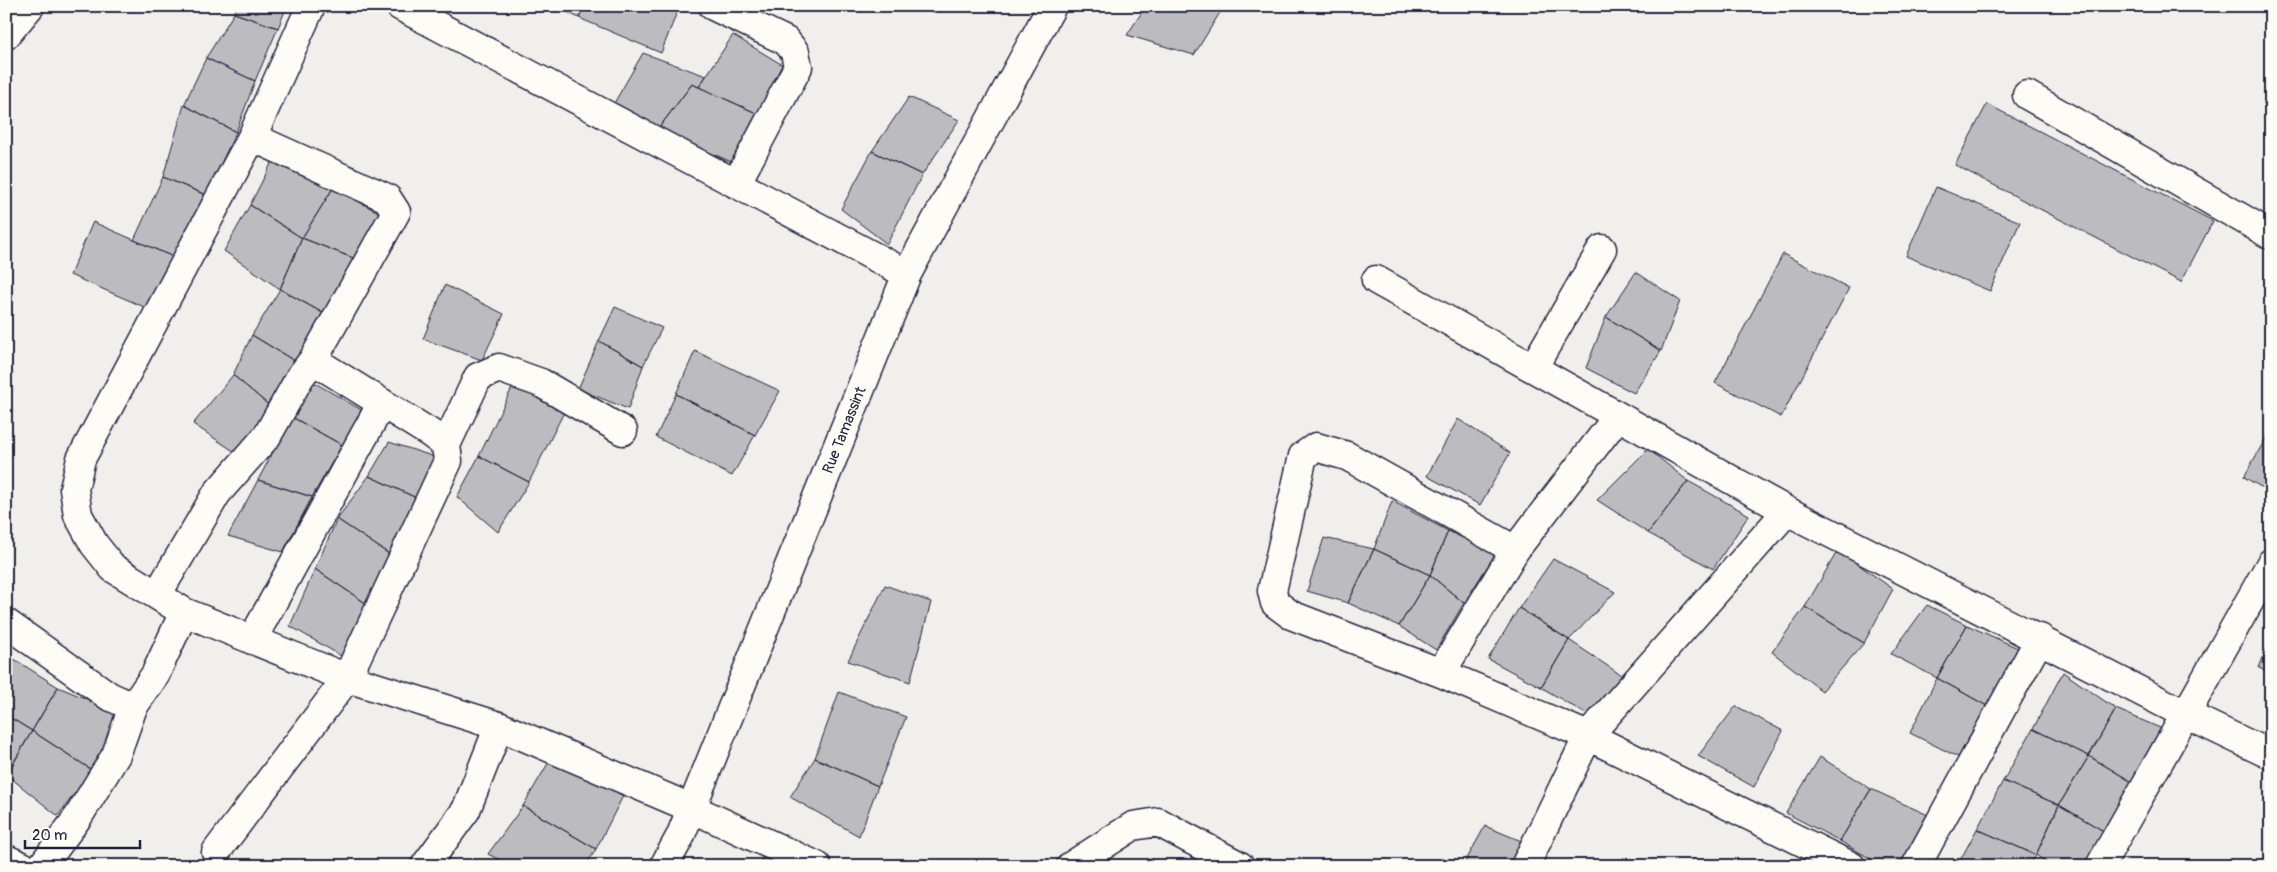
<svg xmlns="http://www.w3.org/2000/svg" width="2277" height="872" viewBox="0 0 2277 872" font-family="Pangolin,sans-serif">
<style>
.building{fill:#bcbcc0;stroke:#22223b}
.lines{fill:none;stroke-linecap:round;stroke-linejoin:round}
.street-casing{stroke:#22223b;stroke-width:31}
.secondary-casing{stroke:#22223b;stroke-width:31}
.street{stroke:#fdfcf7;stroke-width:28}
.secondary{stroke:#fdfcf7;stroke-width:28}
.labels{text-anchor:middle;stroke-width:4;stroke-linejoin:round;paint-order:stroke}
.street-label{font-size:15px;fill:#22223b;stroke:#fdfcf7}
</style>
<rect width="100%" height="100%" fill="#f0efec"/>
<filter id="ink" filterUnits="userSpaceOnUse"><feTurbulence type="fractalNoise" baseFrequency=".02" numOctaves="2"/><feDisplacementMap in="SourceGraphic" scale="10" xChannelSelector="R" yChannelSelector="G"/><feConvolveMatrix kernelMatrix="1 2 1 2 8 2 1 2 1" color-interpolation-filters="sRGB"/></filter>
<g filter="url(#ink)">
<!-- building -->
<path class="building" d="M237,6H287L278,28L234,13Z
M555,6H585L579,18Z
M585,6H677L679,7L661,53L579,18Z
M1146,6H1224L1194,55L1127,35Z
M234,13L278,28L255,81L206,58Z
M733,35L786,67L763,116L699,87Z
M643,53L706,76L699,87L692,84L658,129L613,105Z
M206,58L255,81L236,132L184,105Z
M692,84L763,116L738,165L658,129Z
M909,97L959,120L922,175L872,151Z
M1987,104L2213,221L2181,282L1955,165Z
M184,105L236,132L206,195L163,177Z
M872,151L922,175L887,244L841,209Z
M275,156L333,188L302,238L250,205Z
M163,177L206,195L178,259L134,240Z
M1936,187L2020,222L1990,291L1906,256Z
M333,188L382,214L358,260L302,238Z
M250,205L302,238L280,289L224,251Z
M93,222L178,259L156,312L70,275Z
M302,238L358,260L330,317L280,289Z
M1783,254L1849,288L1781,417L1715,383Z
M1636,272L1680,301L1661,351L1606,317Z
M445,285L504,314L482,360L423,339Z
M280,289L330,317L301,365L252,335Z
M615,307L662,328L643,366L599,341Z
M1606,317L1661,351L1634,393L1586,368Z
M252,335L301,365L271,407L233,375Z
M599,341L643,366L628,409L578,389Z
M695,351L780,391L755,435L676,394Z
M233,375L271,407L241,456L193,424Z
M308,379L365,412L342,445L292,417Z
M513,386L565,410L529,482L479,456Z
M676,394L755,435L732,476L656,437Z
M292,417L342,445L312,497L258,480Z
M1458,419L1510,453L1480,505L1427,476Z
M2271,429V493L2244,477Z
M389,442L441,459L423,501L369,476Z
M1648,449L1688,481L1648,533L1597,500Z
M479,456L529,482L498,532L457,497Z
M369,476L423,501L392,556L337,519Z
M258,480L312,497L283,552L228,536Z
M1688,481L1749,515L1713,569L1648,533Z
M1392,501L1448,531L1430,575L1374,549Z
M337,519L392,556L367,604L315,569Z
M1448,531L1496,553L1464,603L1430,575Z
M1324,538L1374,549L1348,603L1307,591Z
M1374,549L1430,575L1399,626L1348,603Z
M1838,550L1893,589L1864,643L1805,607Z
M1553,559L1615,592L1569,640L1519,608Z
M315,569L367,604L343,657L290,626Z
M1430,575L1464,603L1436,650L1399,626Z
M885,585L931,602L910,682L848,661Z
M1927,605L1967,625L1937,678L1891,654Z
M1805,607L1864,643L1822,691L1772,652Z
M1519,608L1569,640L1541,687L1488,659Z
M1967,625L2020,649L1987,706L1937,678Z
M2271,637V674L2259,668Z
M1569,640L1624,677L1594,719L1541,687Z
M14,659L58,687L32,731L6,715V678Z
M2063,672L2116,709L2089,756L2033,729Z
M1937,678L1987,706L1962,759L1910,733Z
M58,687L123,714L92,770L32,731Z
M839,692L906,717L878,786L815,758Z
M1736,706L1783,731L1754,787L1698,756Z
M2116,709L2167,731L2137,785L2089,756Z
M6,715L32,731L6,775Z
M2033,729L2089,756L2059,805L2003,781Z
M32,731L92,770L58,816L7,775Z
M553,755L623,796L596,849L523,806Z
M2089,756L2137,785L2107,833L2059,805Z
M1820,757L1871,789L1840,841L1786,813Z
M815,758L878,786L859,836L790,797Z
M2003,781L2059,805L2036,855L1977,829Z
M1871,789L1928,815L1899,866H1883L1840,841Z
M2059,805L2107,833L2088,866H2052L2036,855Z
M523,806L596,849L586,866H511L488,854Z
M1485,826L1531,845L1519,866H1463Z
M1977,829L2036,855L2030,866H1957Z
M764,850L793,866H760Z"/>
<g class="lines">
<!-- street casing -->
<g class="street-casing">
<path id="street" d="M400,6L907,274
M713,6L786,41L795,52L798,67L736,184
M6,35L30,6
M2027,95L2271,235
M1376,280L1787,511L2185,714L2271,755
M1533,368L1602,249
M1618,416L1515,550L1347,456L1316,447L1303,456L1272,591L1275,603L1291,615L1441,673L1588,736L1851,866
M446,445L478,377L499,368L541,383L623,431
M157,595L217,493L267,436L300,377L313,360
M184,612L113,568L94,544L78,515L74,489L81,459L252,137L311,6
M6,623L109,696L133,707L155,675L184,612L347,678L499,726L691,808L817,866
M252,640L382,403
M1441,673L1515,550
M216,852L347,678L448,461L446,445L430,433L313,360L396,212L387,198L252,137
M6,859L22,866
M42,866L78,817L116,755L133,707
M425,866L466,810L499,726
M1071,866L1133,826L1158,822L1240,866
M1525,866L1588,736L1787,511
M1916,866L2040,638
M2100,866L2271,563"/>
</g>
<!-- secondary casing -->
<g class="secondary-casing">
<g id="secondary">
<path id="s1" d="M664,866L680,837L907,274L1052,6"/>
</g>
</g>
<!-- street -->
<use href="#street" class="street"/>
<!-- secondary -->
<use href="#secondary" class="secondary"/>
</g>
</g>
<g class="labels">
<!-- street labels -->
<g class="street-label">
<text dy="5" stroke="none"><textPath href="#s1" startOffset="472">Rue Tamassint</textPath></text>
</g>
</g>
<!-- margin -->
<rect width="2277" height="872" fill="none" stroke="#fdfcf7" stroke-width="25"/>
<rect x="12" y="12" width="2252" height="847" fill="none" stroke="#22223b" stroke-width="2" filter="url(#ink)"/>
<!-- scale -->
<path d="M25 840v8h115v-8" fill="none" stroke="#22223b" stroke-width="2.5"/>
<text x="32" y="840" font-size="15" fill="#22223b" stroke="#fdfcf7" stroke-width="4" paint-order="stroke">20 m</text>
</svg>
